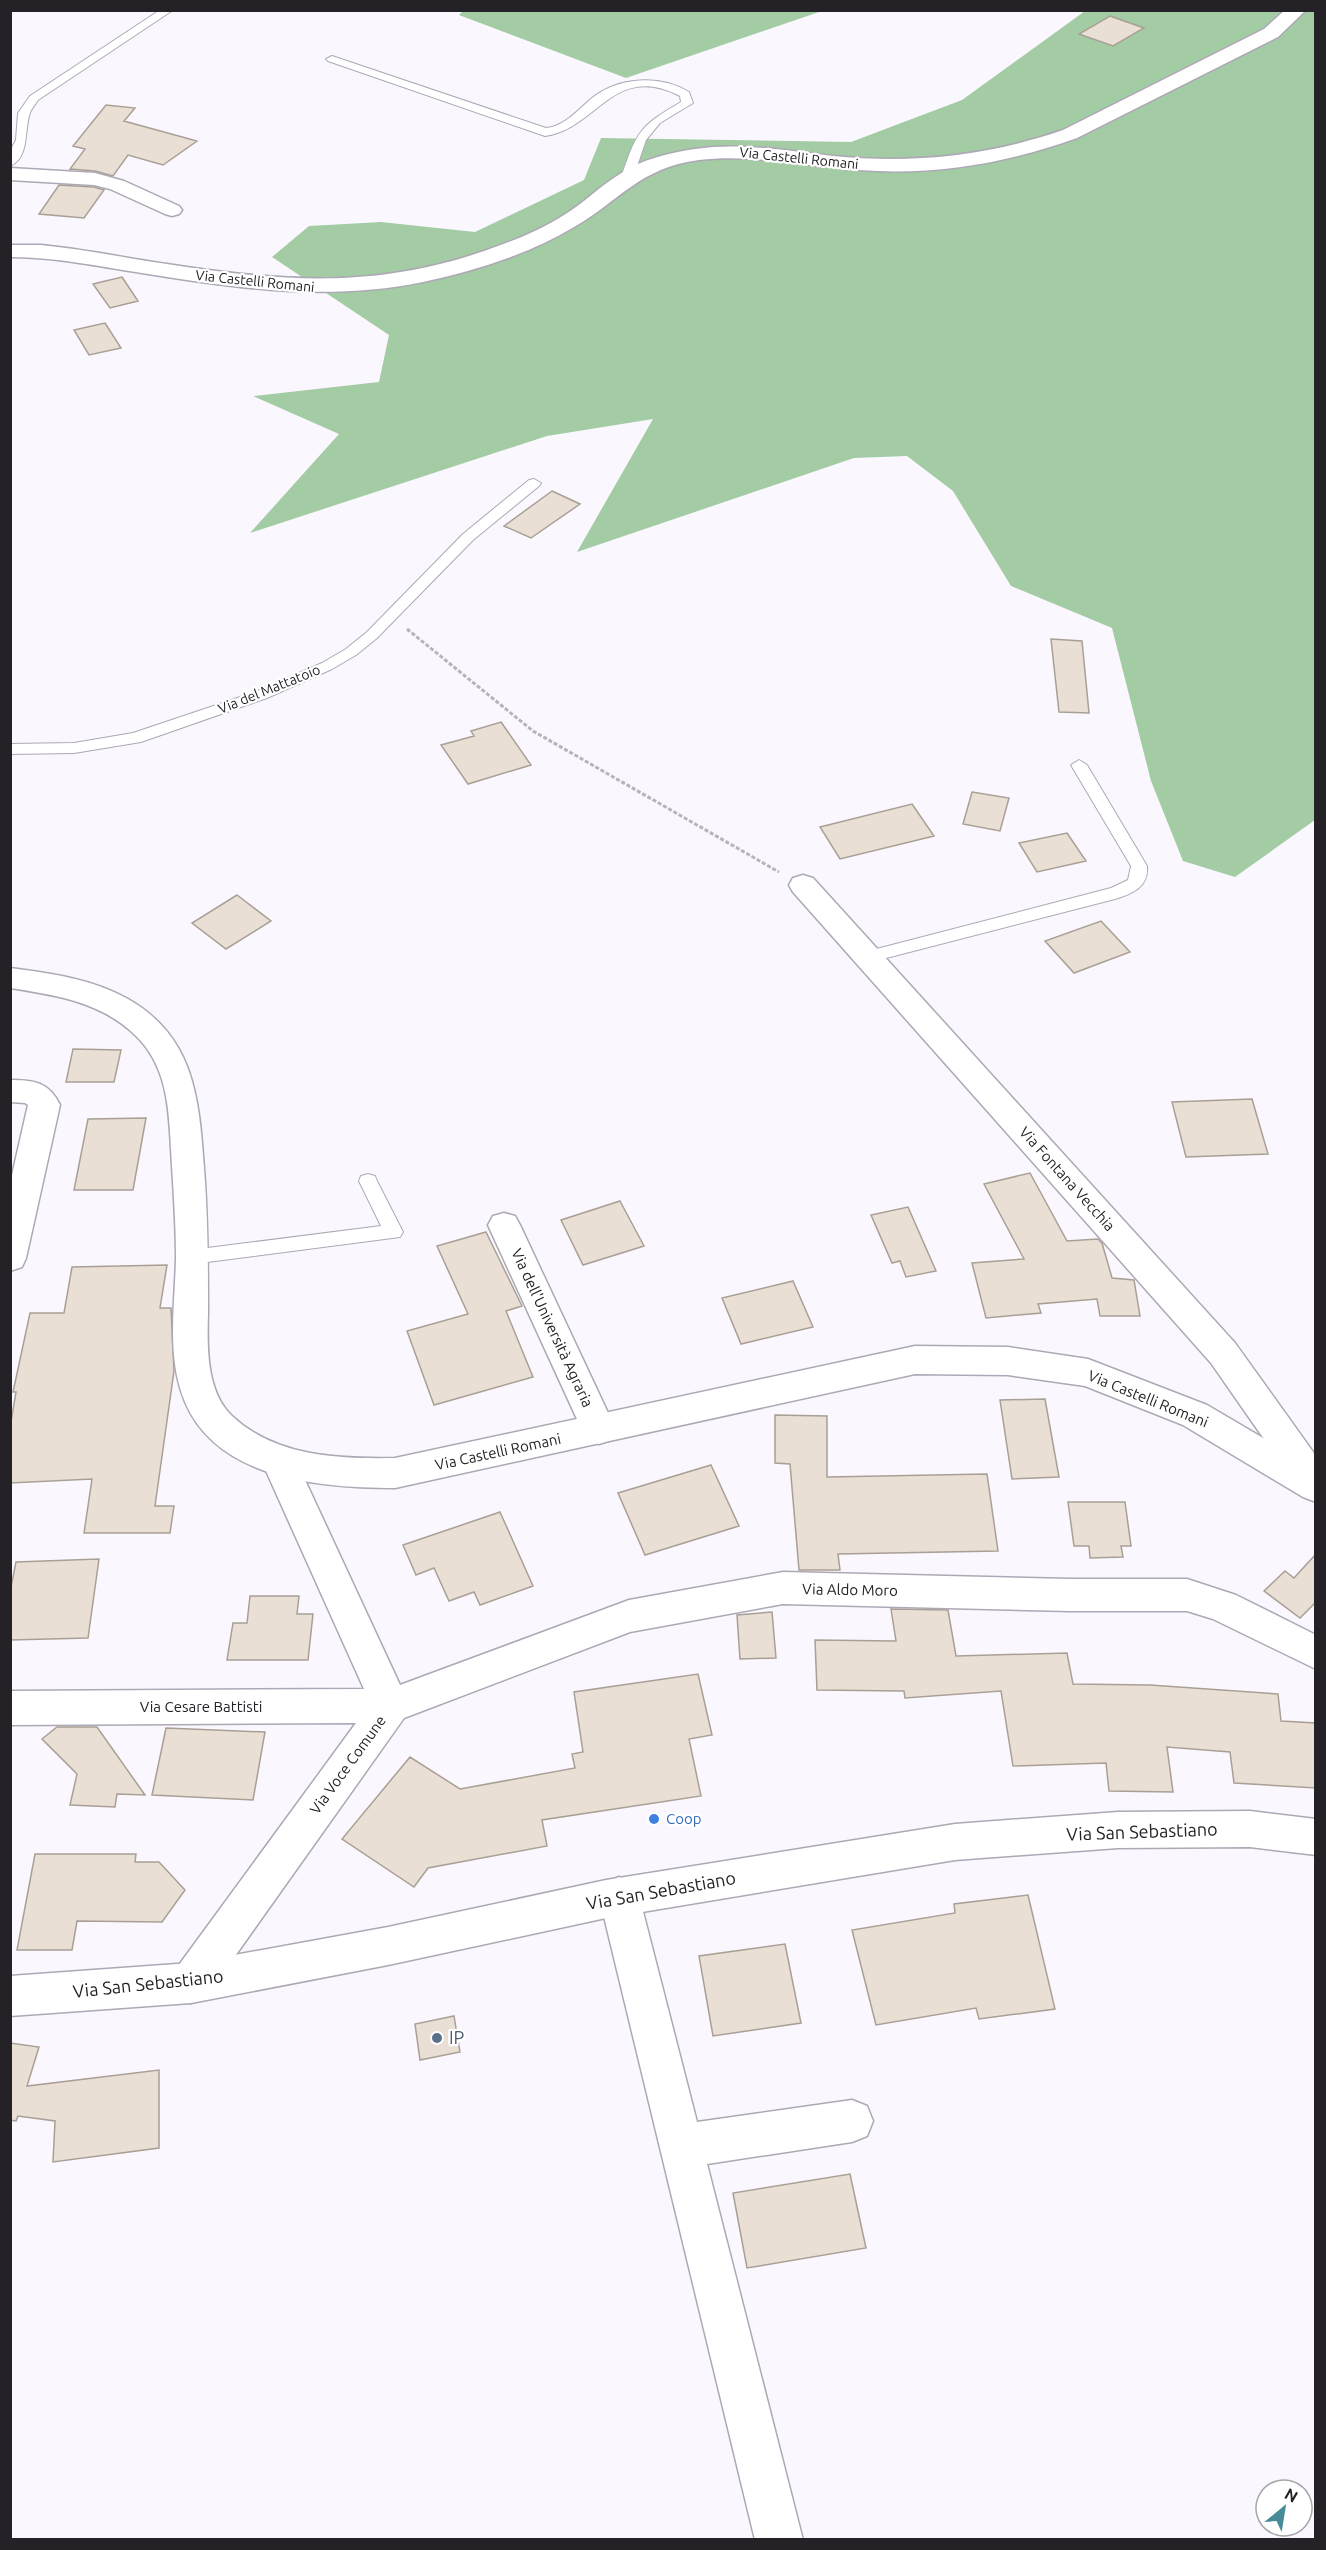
<svg xmlns="http://www.w3.org/2000/svg" width="1326" height="2550" viewBox="0 0 1326 2550" font-family="Ubuntu,sans-serif">
<style>
.forest{fill:#a3cca4}
.building{fill:#eadfd4;stroke:#a99f95;stroke-width:1.5}
.lines{fill:none;stroke-linecap:round;stroke-linejoin:round}
.service-casing{stroke:#aca8b5;stroke-width:2}
.minor-casing{stroke:#aca8b5;stroke-width:3}
.tertiary-casing{stroke:#aca8b5;stroke-width:3}
.path{stroke:#b6b4ba;stroke-width:3;stroke-dasharray:4 2;stroke-linecap:butt}
.service{fill:#fff;fill-rule:evenodd}
.minor{fill:#fff;fill-rule:evenodd}
.tertiary{fill:#fff;fill-rule:evenodd}
.shop-dot{fill:#3f7fe0;stroke:#fff;stroke-width:2}
.service-dot{fill:#5c6f8a;stroke:#fff;stroke-width:2}
.labels{text-anchor:middle;stroke-width:4.5;stroke-linejoin:round;paint-order:stroke}
.far-street-label{font-size:14px;fill:#242227;stroke:#fff}
.street-label{font-size:15px;fill:#242227;stroke:#fff}
.shop-label{font-size:15px;fill:#366cbe;stroke:#fff;text-anchor:start}
.near-street-label{font-size:18px;fill:#242227;stroke:#fff}
.near-service-label{font-size:18px;fill:#4e5e75;stroke:#fff;text-anchor:start}
</style>
<rect width="100%" height="100%" fill="#faf8fe"/>
<!-- forest -->
<path class="forest" d="M464,10H822V11L626,78L459,15Z
M1085,11H1315V820L1235,877L1183,861L1151,781L1112,628L1011,586L953,491L907,456L854,458L577,552L653,419L547,436L250,533L339,434L253,396L379,382L389,335L272,257L309,226L381,222L475,232L584,180L601,138L851,142L962,100Z"/>
<!-- building -->
<path class="building" d="M1110,16L1144,28L1113,46L1079,34Z
M106,105L135,108L124,121L197,141L163,165L128,155L113,176L95,171L70,169L85,149L73,146Z
M59,185L94,187L104,190L84,218L39,214Z
M122,277L138,301L110,308L93,284Z
M105,323L121,348L89,355L74,330Z
M552,491L580,504L531,538L504,526Z
M1051,639L1082,641L1089,713L1059,712Z
M501,722L531,765L468,784L441,745L474,736L471,731Z
M972,792L1009,798L1000,831L963,824Z
M912,804L934,836L840,859L820,827Z
M1067,833L1086,861L1037,872L1019,843Z
M237,895L271,921L226,949L192,923Z
M1101,921L1130,952L1074,973L1045,941Z
M73,1049L121,1050L114,1082H66Z
M1252,1099L1268,1154L1186,1157L1172,1102Z
M146,1118L133,1190H74L88,1119Z
M1030,1173L1067,1241L1098,1239L1102,1243L1112,1278L1134,1280L1140,1316H1100L1097,1299L1038,1304L1041,1313L986,1318L972,1263L1024,1259L984,1184Z
M620,1201L644,1246L583,1265L561,1220Z
M908,1207L936,1271L906,1277L900,1261L892,1263L871,1215Z
M486,1232L522,1306L506,1311L533,1377L434,1405L407,1331L468,1314L437,1246Z
M167,1265L160,1308H171L174,1371L155,1506H174L170,1533H84L92,1479L10,1483V1428L16,1392H13L30,1313H64L72,1267Z
M793,1281L813,1327L741,1344L722,1298Z
M1045,1399L1059,1477L1012,1479L1000,1400Z
M775,1415L827,1416V1477L987,1474L998,1551L838,1554L840,1570H799L790,1464L775,1463Z
M711,1465L739,1526L645,1555L618,1493Z
M1068,1502H1125L1131,1546H1121L1123,1557L1090,1558L1089,1546H1074Z
M500,1512L533,1586L480,1605L474,1592L449,1601L434,1568L416,1575L403,1545Z
M1316,1554V1602L1300,1618L1264,1591L1285,1571L1294,1578Z
M99,1559L88,1638L10,1640V1592L16,1562Z
M250,1596H299L297,1614H313L308,1660H227L233,1623H247Z
M891,1609L948,1610L956,1656L1067,1653L1073,1684L1150,1685L1278,1694L1281,1721L1316,1723V1788L1234,1783L1230,1752L1167,1747L1173,1792L1109,1791L1106,1763L1013,1766L1001,1691L905,1698L904,1691L817,1690L815,1640L896,1641Z
M772,1612L776,1658L740,1659L737,1615Z
M698,1674L712,1735L689,1739L701,1796L542,1820L547,1846L428,1868L414,1887L342,1839L410,1757L460,1789L575,1768L572,1754L583,1752L574,1692Z
M57,1727H97L145,1795L117,1794L115,1807L70,1805L77,1774L42,1739Z
M166,1728L265,1732L253,1800L152,1795Z
M35,1854H136L135,1862H159L185,1890L162,1922L77,1921L72,1950H17Z
M1028,1895L1055,2009L979,2019L976,2008L876,2025L852,1930L955,1913L954,1904Z
M785,1944L801,2023L713,2036L699,1956Z
M454,2016L460,2052L420,2060L415,2024Z
M10,2043L39,2047L27,2086L159,2070V2148L53,2162L55,2121L18,2116L16,2121L10,2120Z
M850,2174L866,2248L747,2268L733,2193Z"/>
<g class="lines">
<!-- service casing -->
<g class="service-casing">
<path id="service" d="M160,10H173L38,100C36,104 31,109 30,113C24,128 30,158 10,166V151L16,140L18,113L30,96Z
M332,56L546,128C565,126 578,110 592,98C618,77 660,74 689,92L693,103L660,123L646,140L633,178L627,182L621,178C637,132 638,127 681,102L680,96L676,94C613,64 596,129 545,136L328,61L326,59Z
M534,479L541,483L539,486L473,540L377,638L356,655L332,669L267,698L141,742L74,753L10,754V744L74,743L133,733L255,692L322,663L346,649L367,632L463,534L529,480Z
M1079,760L1087,765L1147,866C1149,887 1132,894 1115,899L867,963L861,961L858,957L861,953L1111,888L1128,880L1131,866L1071,765Z
M368,1174L375,1176L377,1181L403,1232L400,1237L192,1264L185,1262L182,1257L185,1252L192,1250L381,1226L359,1181L361,1176Z"/>
</g>
<!-- minor casing -->
<g class="minor-casing">
<path id="minor" d="M10,168L95,173L124,181L179,206L182,210L179,214L172,216L165,214L110,189L94,185L10,180Z
M803,875L813,878L1235,1343L1316,1456V1500L1303,1495L1211,1363L793,892L789,885L793,878Z
M10,1080C34,1080 49,1082 60,1105L26,1258L22,1267L10,1271V1184L28,1105L25,1103L10,1102Z
M504,1213L515,1216L520,1225L616,1430L611,1440L599,1444L587,1440L582,1430L488,1225L493,1216Z
M280,1447L292,1452L400,1685L629,1600L783,1572L1070,1579H1187L1236,1595L1316,1635V1669L1213,1619L1187,1611H1070L783,1604L630,1632L404,1718L206,1997L191,2003L176,1997L170,1983L176,1969L356,1723L10,1725V1691L364,1689L262,1462L268,1452Z
M619,1877L633,1883L639,1896L697,2122L852,2100L867,2106L873,2121L867,2136L852,2142L707,2164L803,2540H755L599,1896L605,1883Z"/>
</g>
<!-- tertiary casing -->
<g class="tertiary-casing">
<path id="tertiary" d="M1285,10H1306L1278,37L1077,138C1007,163 934,176 859,170C806,166 753,154 699,160C639,168 621,200 574,227C529,254 475,271 423,282C331,301 240,289 148,274C102,267 57,257 10,257V245H41C83,249 125,258 167,264C281,282 376,289 487,250C513,241 541,230 564,215C584,203 600,186 620,174C642,159 669,153 695,149C741,142 787,151 833,156C912,164 988,156 1063,130L1264,29Z
M10,968C50,973 93,979 128,999C195,1037 199,1100 204,1168C208,1217 208,1265 208,1313C207,1347 206,1391 232,1416C276,1457 339,1459 395,1458L915,1346L1008,1347L1088,1359L1207,1405L1316,1469V1502L1303,1497L1183,1425L1085,1386L1008,1375L915,1374L395,1488C322,1488 218,1480 185,1402C166,1357 175,1305 176,1258C176,1221 173,1185 171,1149C169,1108 167,1065 135,1035C101,1002 56,995 10,988Z
M1250,1811L1316,1819V1855L1250,1847L1118,1848L955,1860L606,1918L388,1965L191,2003L10,2016V1976L191,1963L388,1927L606,1880L955,1824L1118,1812Z"/>
</g>
<!-- path -->
<path class="path" d="M407,629L533,731L779,872"/>
<!-- service -->
<use href="#service" class="service"/>
<!-- minor -->
<use href="#minor" class="minor"/>
<!-- tertiary -->
<use href="#tertiary" class="tertiary"/>
</g>
<!-- markers -->
<circle class="shop-dot" cx="654" cy="1819" r="6"/>
<circle class="service-dot" cx="437" cy="2038" r="6"/>
<g class="labels">
<!-- far-street labels -->
<g class="far-street-label">
<text transform="translate(799 158) rotate(6)" y="5">Via Castelli Romani</text>
<text transform="translate(255 281) rotate(6)" y="5">Via Castelli Romani</text>
<text transform="translate(269 689) rotate(-22)" y="5">Via del Mattatoio</text>
</g>
<!-- street labels -->
<g class="street-label">
<text transform="translate(1067 1179) rotate(48)" y="5">Via Fontana Vecchia</text>
<text transform="translate(552 1328) rotate(65)" y="5">Via dell'Università Agraria</text>
<text transform="translate(1148 1399) rotate(22)" y="5">Via Castelli Romani</text>
<text transform="translate(498 1452) rotate(-12)" y="5">Via Castelli Romani</text>
<text transform="translate(850 1590) rotate(1)" y="5">Via Aldo Moro</text>
<text x="201" y="1712">Via Cesare Battisti</text>
<text transform="translate(348 1765) rotate(-54)" y="5">Via Voce Comune</text>
</g>
<!-- shop labels -->
<g class="shop-label">
<text x="666" y="1824">Coop</text>
</g>
<!-- near-street labels -->
<g class="near-street-label">
<text transform="translate(1142 1832) rotate(-2)" y="6">Via San Sebastiano</text>
<text transform="translate(661 1891) rotate(-10)" y="6">Via San Sebastiano</text>
<text transform="translate(148 1984) rotate(-6)" y="6">Via San Sebastiano</text>
</g>
<!-- near-service labels -->
<g class="near-service-label">
<text x="449" y="2044">IP</text>
</g>
</g>
<!-- border -->
<rect width="1326" height="2550" fill="none" stroke="#242227" stroke-width="24"/>
<!-- north arrow -->
<g transform="translate(1284 2508) rotate(30)"><circle r="28" fill="#ffffff" stroke="#a7a7a9" stroke-width="1.5"/>
<path d="M0-4.5L10 22L0 15L-10 22Z" fill="#478b99"/>
<text y="-9" font-size="16" font-weight="bold" text-anchor="middle" fill="#242227">N</text>
</g>
</svg>
